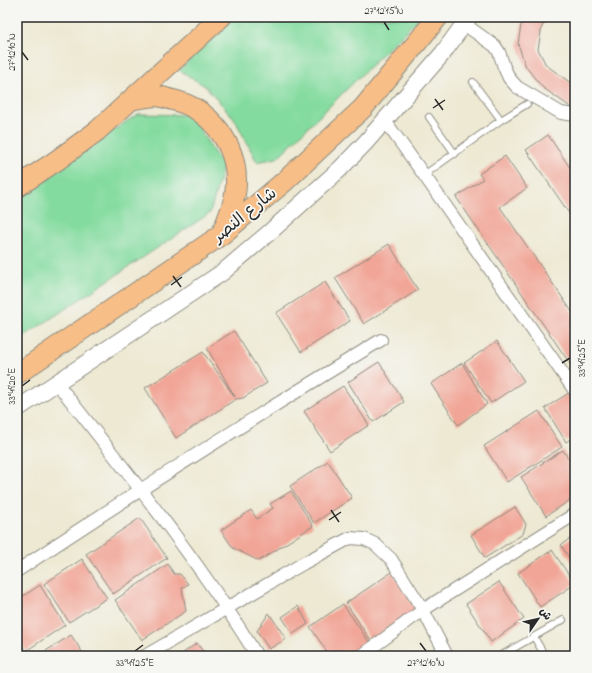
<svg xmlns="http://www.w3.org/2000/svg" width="592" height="673" viewBox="0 0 592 673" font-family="'Indie Flower','Playpen Sans Arabic',sans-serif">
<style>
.green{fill:#83db9f;stroke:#578365}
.building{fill:#f1a596}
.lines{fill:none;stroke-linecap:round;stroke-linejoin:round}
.service-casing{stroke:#8c8a7f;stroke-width:8}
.minor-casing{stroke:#8c8a7f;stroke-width:14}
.tertiary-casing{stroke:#8c8a7f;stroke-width:18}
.primary-casing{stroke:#8c8a7f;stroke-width:22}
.service{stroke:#fff;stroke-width:6}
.minor{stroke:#fff;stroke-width:12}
.tertiary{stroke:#fff;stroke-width:16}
.primary{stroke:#f7be87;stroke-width:20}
.ticks{fill:none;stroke:#2b2b2b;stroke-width:1.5}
.labels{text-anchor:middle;stroke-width:3.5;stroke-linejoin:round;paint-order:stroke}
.street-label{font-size:17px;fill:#2b2b2b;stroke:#f6f6f2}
.neatline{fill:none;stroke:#2b2b2b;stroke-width:1.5}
.ticks-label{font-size:10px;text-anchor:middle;fill:#2b2b2b}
</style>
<rect width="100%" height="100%" fill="#f6f6f2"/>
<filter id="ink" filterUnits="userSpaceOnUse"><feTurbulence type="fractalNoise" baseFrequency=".025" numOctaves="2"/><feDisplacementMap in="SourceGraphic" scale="8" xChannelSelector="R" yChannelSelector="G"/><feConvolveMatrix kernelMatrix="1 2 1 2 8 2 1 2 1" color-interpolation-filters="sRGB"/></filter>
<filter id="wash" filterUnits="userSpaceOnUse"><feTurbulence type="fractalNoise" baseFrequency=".012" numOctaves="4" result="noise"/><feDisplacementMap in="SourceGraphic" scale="16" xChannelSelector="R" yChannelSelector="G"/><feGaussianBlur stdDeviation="0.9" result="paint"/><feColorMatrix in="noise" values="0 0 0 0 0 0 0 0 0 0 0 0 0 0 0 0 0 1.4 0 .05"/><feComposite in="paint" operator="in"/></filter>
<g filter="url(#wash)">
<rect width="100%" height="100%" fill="#ede9d3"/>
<!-- green -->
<path class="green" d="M235,17H420L277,158L257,162L234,118L205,86L179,70Z
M138,114L191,115L223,167L210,213L17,341V194Z"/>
<g id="blocks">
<!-- building -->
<path class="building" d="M527,17H549L542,26L538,49L546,65L575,86V104L572,108L542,87L526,67L518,44L521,25Z
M548,135L575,175V222L526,150Z
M505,156L527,188L500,207L575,316V371L456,197L483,179L479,174Z
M389,244L418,290L364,324L335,278Z
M325,282L350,321L301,352L276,313Z
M234,331L267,383L243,398L236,399L176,438L145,388L203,352L235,397L207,348Z
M497,341L524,381L491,403L464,363Z
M379,362L404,402L373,422L348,382Z
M462,363L487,404L458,425L431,384Z
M343,386L369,425L330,451L304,411Z
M575,389V436L566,442L545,408Z
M539,411L562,447L507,482L484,446Z
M563,450L575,469V497L546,516L521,477Z
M328,461L352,498L314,523L290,486Z
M291,491L313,526L259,561L233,548L221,530L251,510L257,519L273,508L270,504Z
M515,507L526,524L523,534L485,558L471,535Z
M140,518L167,558L113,594L86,554Z
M575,535V567L561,545Z
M552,550L575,584L540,607L518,573Z
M82,559L107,598L69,622L44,584Z
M168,564L174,574H180L188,584L182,588L186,611L142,640L115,600Z
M392,572L417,610L371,641L346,603Z
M499,582L524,619L491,642L466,604Z
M40,585L65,625L26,651L17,636V600Z
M343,604L369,642L349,656H330L310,627Z
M298,606L308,624L293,634L282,617Z
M269,613L286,639L269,649L257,631Z
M71,635L85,656H38Z
M197,643L206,656H179Z"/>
</g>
</g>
<g filter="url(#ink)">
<use href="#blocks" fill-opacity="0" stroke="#8c8a7f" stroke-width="1"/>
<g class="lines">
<!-- service casing -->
<g class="service-casing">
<path id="service" d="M473,82L501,120
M429,117L455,154
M424,175L501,120L527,104
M534,637L545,656
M500,656L563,620"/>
</g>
<!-- minor casing -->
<g class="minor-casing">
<path id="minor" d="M464,24L495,46L499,52L504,67L509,78L517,87L561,113L575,115
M385,121L424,175L575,391
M56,382C126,471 198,559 257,656
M17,571C136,491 258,415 381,340
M145,656L304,563L350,538L364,539L375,544L391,559L423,610L447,656
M361,656L423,610L575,514"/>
</g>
<!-- tertiary casing -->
<g class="tertiary-casing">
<path id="tertiary" d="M17,409L223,272L271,231L340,169L366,142L443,53L469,17"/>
</g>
<!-- primary casing -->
<g class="primary-casing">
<path id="primary" d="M134,99C142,98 150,96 158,96C163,97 168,99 173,100C211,109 237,145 236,183C236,200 228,218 222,233
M17,187L56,161L97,131L221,17
M17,374L221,235L285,181L363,108L438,17"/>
</g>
<!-- service -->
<use href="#service" class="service"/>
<!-- minor -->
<use href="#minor" class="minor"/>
<!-- tertiary -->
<use href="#tertiary" class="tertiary"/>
<!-- primary -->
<use href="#primary" class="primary"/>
</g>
</g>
<!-- ticks -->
<path class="ticks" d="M384,22L389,30M22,52L28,60M435,99L443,110M433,108L445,100M173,276L181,287M171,285L182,277M562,363L570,358M22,386L30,380M331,510L339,522M329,520L341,512M420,643L426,651M135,651L143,645"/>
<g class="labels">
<!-- street labels -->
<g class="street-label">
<text transform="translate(244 214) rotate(-39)" y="6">شارع النصر</text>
</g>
</g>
<!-- margin -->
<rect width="592" height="673" fill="none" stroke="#f6f6f2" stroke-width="44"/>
<!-- north arrow -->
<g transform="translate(538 619) rotate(56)" stroke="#f6f6f2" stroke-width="3" paint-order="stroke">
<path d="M0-3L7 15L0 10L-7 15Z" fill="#2b2b2b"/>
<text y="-6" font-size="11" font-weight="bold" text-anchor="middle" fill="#2b2b2b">ش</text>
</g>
<rect x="22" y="22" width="548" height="629" class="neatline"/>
<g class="ticks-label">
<text x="384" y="14">27°12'15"N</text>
<text transform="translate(11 52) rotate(-90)" y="4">27°12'10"N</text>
<text transform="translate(581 358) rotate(-90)" y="4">33°49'25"E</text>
<text transform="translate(11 386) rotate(-90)" y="4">33°49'20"E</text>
<text x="135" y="666">33°49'25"E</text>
<text x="426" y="666">27°12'10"N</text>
</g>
</svg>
